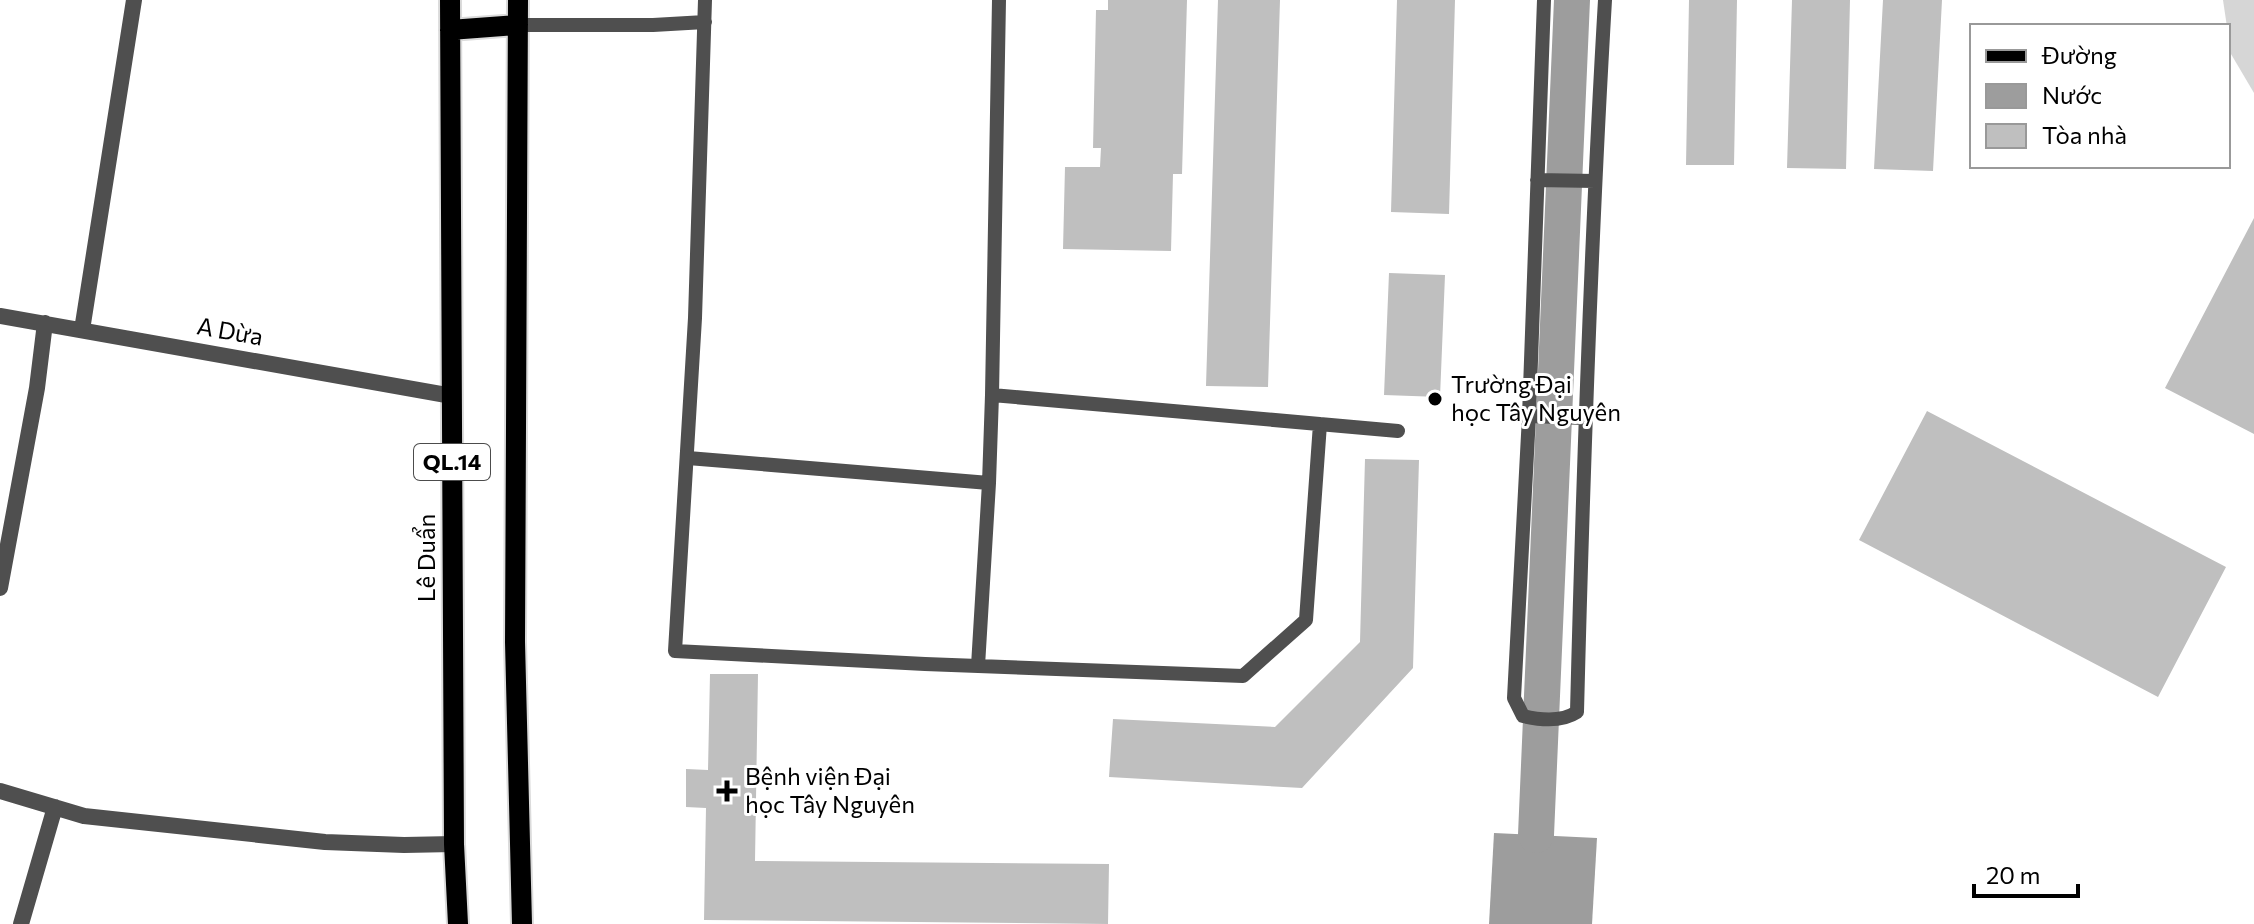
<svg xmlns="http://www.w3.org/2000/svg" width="2254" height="924" viewBox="0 0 2254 924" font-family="Commissioner,sans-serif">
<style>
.green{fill:#d6d6d6}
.water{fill:#9d9d9d}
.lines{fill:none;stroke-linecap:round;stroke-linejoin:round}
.canal{stroke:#9d9d9d;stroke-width:36}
.building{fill:#bfbfbf}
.primary-casing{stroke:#dbdbdb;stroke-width:24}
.lane{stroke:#4f4f4f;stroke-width:14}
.street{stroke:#4f4f4f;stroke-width:16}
.primary{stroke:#000;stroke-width:20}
.poi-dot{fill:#000;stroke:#fff;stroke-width:3}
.labels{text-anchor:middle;stroke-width:6;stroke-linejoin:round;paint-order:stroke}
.shield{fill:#fff;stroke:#4c4c4c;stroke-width:2}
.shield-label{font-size:22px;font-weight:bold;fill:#000}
.street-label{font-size:24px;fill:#000;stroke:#fff}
.poi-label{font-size:24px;fill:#000;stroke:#fff;text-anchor:start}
</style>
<rect width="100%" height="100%" fill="#fff"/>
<!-- green -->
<path class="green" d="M2223,0H2254V93L2231,54Z"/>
<!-- water -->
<path class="water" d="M1494,833L1597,838L1592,924H1489Z"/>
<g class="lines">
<!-- canal -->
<path class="canal" d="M1536,835L1572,0"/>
</g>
<!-- building -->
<path class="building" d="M1108,0H1187L1182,174H1173L1171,251L1063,249L1065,167H1100L1101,148H1093L1096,10H1108Z
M1218,0H1280L1268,387L1206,386Z
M1397,0H1455L1449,214L1391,212Z
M1689,0H1737L1734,165H1686Z
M1792,0H1850L1846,169L1787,168Z
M1883,0H1942L1933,171L1874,169Z
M2254,218V434L2165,388Z
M1389,273L1445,275L1440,397L1384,395Z
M1927,411L2226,567L2158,697L1859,540Z
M1365,459L1419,460L1413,668L1302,788L1109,777L1113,719L1275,727L1360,642Z
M710,674H758L755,861L1109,864L1108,924L704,920L706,808L686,807V769L708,770Z"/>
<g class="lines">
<!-- primary casing -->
<g class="primary-casing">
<path id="primary" d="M450,0L454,844L458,924
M518,0L515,642L522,924
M450,30L518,25"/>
</g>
<!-- lane -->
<path class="lane" d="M705,0L695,318L675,651L925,664L1243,676L1306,620L1320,424
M1544,0L1529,416L1514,698L1523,716C1540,720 1562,722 1577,712C1583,474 1591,237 1605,0
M518,25H653L705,22
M1537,180L1595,181
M992,395L999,0
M1529,416L1585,418
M688,458L989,483
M978,666L989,483L992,395L1398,431"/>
<!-- street -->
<path class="street" d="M0,316L452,396
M82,330L134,0
M0,588L37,388L45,323
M0,791L84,816L325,842L404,845L454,844
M21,924L55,807"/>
<!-- primary -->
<use href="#primary" class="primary"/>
</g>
<!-- markers -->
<g class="poi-dot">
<circle cx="1435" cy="399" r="8"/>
<path d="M723 779h8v8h8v8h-8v8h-8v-8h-8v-8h8z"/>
</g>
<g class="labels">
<!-- shield labels -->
<rect class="shield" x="414" y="444" width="76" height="36" rx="6"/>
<g class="shield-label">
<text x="452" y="470">QL.14</text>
</g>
<!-- street labels -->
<g class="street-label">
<text transform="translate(230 332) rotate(10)" y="8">A Dừa</text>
<text transform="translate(427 558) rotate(-90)" y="8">Lê Duẩn</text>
</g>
<!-- poi labels -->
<g class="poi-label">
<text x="1451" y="393">Trường Đại<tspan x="1451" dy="28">học Tây Nguyên</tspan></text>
<text x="745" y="785">Bệnh viện Đại<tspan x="745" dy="28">học Tây Nguyên</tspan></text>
</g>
</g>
<!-- legend -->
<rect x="1970" y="24" width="260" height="144" fill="#ffffff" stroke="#999999" stroke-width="2"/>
<rect x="1986" y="50" width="40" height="12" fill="#000000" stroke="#999999" stroke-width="2"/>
<text x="2042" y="64" font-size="24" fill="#000000">Đường</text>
<rect x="1986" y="84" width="40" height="24" fill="#9d9d9d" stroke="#999999" stroke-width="2"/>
<text x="2042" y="104" font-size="24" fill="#000000">Nước</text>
<rect x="1986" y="124" width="40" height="24" fill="#bfbfbf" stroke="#999999" stroke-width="2"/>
<text x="2042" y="144" font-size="24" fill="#000000">Tòa nhà</text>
<!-- scale -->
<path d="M1974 884v12h104v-12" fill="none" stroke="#000000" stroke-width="4"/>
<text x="1986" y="884" font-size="24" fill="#000000" stroke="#ffffff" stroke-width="6" paint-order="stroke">20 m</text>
</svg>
